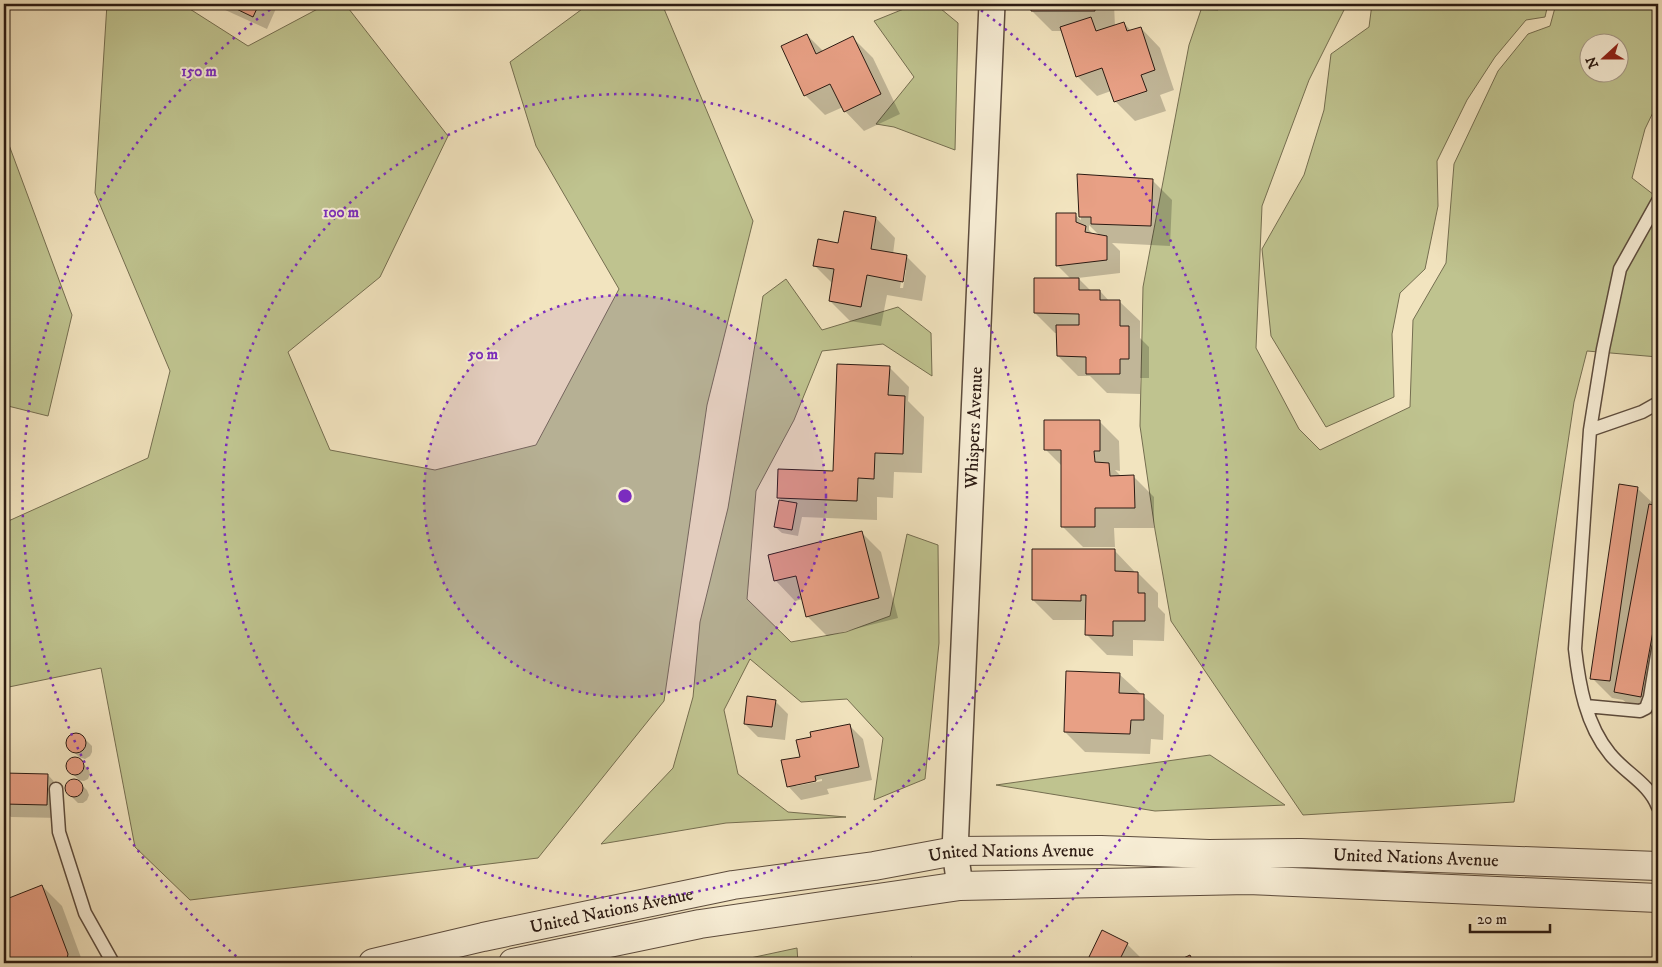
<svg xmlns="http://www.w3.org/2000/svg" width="1662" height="967" viewBox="0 0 1662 967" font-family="'IM FELL DW Pica',serif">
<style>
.green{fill:#bfc38f;stroke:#756e50;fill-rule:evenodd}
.shadow{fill:#0003;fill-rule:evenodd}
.building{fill:#e8a085;stroke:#2b1a12}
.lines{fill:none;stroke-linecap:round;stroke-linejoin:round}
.service-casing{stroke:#5d4c3d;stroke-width:15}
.minor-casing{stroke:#5d4c3d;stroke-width:28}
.tertiary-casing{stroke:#5d4c3d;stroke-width:30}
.service{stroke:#f7edd5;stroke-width:12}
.minor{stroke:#f7edd5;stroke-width:25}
.tertiary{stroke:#f7edd5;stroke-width:28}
.ring{fill:none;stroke:#7b2cbf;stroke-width:2.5;stroke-dasharray:2.5 5}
.labels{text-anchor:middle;stroke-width:4;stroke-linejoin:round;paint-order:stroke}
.street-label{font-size:18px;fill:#2b1a12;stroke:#f7edd5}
.centre{fill:#7b2cbf;stroke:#f7edd5;stroke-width:2.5}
.ring-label{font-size:15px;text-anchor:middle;font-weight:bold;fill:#7b2cbf;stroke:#f7edd5;stroke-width:4;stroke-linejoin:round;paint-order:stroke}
</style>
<rect width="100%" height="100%" fill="#f2e4bf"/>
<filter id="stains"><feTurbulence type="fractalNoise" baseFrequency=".004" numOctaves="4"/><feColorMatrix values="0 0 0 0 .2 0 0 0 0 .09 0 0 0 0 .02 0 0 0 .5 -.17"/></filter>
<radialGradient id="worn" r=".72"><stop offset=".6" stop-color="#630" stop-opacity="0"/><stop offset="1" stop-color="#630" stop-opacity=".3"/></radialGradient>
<!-- green -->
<path class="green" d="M107,4H182L248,46L327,4H345L448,136L380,277L288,352L330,450L435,470L536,445L619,289L536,146L510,62L589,4H662L753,221L707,405L664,701L538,858L190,900L135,847L101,668L4,688V523L148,458L170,371L95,193Z
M916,4H935L958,23L955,150L894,127L876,124L914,77L874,21Z
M1203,4H1347L1309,80L1262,206L1256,348L1299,429L1320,450L1410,407L1413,320L1446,263L1454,164L1498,71L1528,34L1550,26L1556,4H1658V102L1645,129L1632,178L1658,198V357L1587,351L1574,402L1514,802L1303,815L1171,621L1155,530L1140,426L1143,287L1189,45ZM1590,42H1620V72H1590Z
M1372,4H1548L1545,17L1526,20L1495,57L1467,100L1437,161L1438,206L1425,269L1400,293L1392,334L1394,397L1326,427L1271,336L1262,249L1304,175L1324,110L1331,54L1369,27Z
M4,141L9,145L72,315L48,416L4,405Z
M786,279L822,330L898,307L931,333L932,376L883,344L822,351L794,420L756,491L747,599L791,642L846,632L890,616L907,534L938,545L939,643L925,779L874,800L883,738L847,699L801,702L750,659L724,710L738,774L788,812L846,817L726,823L601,844L673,768L693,697L700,622L728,508L763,296Z
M1210,755L1285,805L1155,811L996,785Z
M797,948L798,963H727Z"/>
<!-- shadow -->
<path class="shadow" d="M218,4H278L267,29L223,9Z
M1032,4H1114L1115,27L1124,23L1131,31L1141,28L1160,48L1174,90L1160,95L1166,111L1135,121L1115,101L1111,91L1097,96L1077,76L1062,31H1052L1032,11Z
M1117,4H1219L1218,11L1120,7Z
M807,35L824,52L853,38L873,58L900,114L864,131L845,111L843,107L825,115L805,95Z
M1078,176L1152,180L1172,200L1170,246L1112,243L1120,251V273L1078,278L1091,291H1100L1110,302H1120L1140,321V338L1149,347V378H1140V394L1107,393L1090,376H1078L1058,356V333H1055L1035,313L1071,279L1057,265L1075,215L1081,220ZM1089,225L1097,233L1101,236L1094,235L1089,230Z
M876,218L895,238L893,254L906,256L926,276L922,301L887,295L881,326L850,321L830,301L833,284L814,265L839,244ZM903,270H906L903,288H900Z
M889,367L909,387L908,401L924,417L922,473L894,472L893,498L877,497V520L802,517L798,536L782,533L775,527L784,503L779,497L835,473Z
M1099,421L1119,441L1120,471L1115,470L1122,477H1134L1154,497V528H1114L1115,547H1083L1063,527L1062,466L1045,449Z
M1637,488L1658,508V716L1635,711L1623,700L1612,698L1592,678Z
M861,532L881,552L898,618L827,636L807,616L803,599L795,601L776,581L769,556Z
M1115,551L1134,571V573H1138L1158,593V607L1165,614L1164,641L1133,640V656L1107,655L1087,635V620H1053L1033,600Z
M1119,674L1164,715L1163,740L1151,739L1150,754L1085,752L1065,732Z
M775,701L788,714L785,740L758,737L745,724Z
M850,726L863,739L872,780L827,789L829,794L801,800L788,786L801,758ZM822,779V781L796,786V784Z
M75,734L81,735L92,746V752L90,756L85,759L79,757L68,746V741L71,736Z
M73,759H78L89,770L90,774L88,779L84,781L76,780L87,790L89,795L87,800L83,803H78L67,792L66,788L67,783L71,780H79L69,770L68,766L69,761Z
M4,774L48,775L61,789L60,818L11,817L4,810Z
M42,886L62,906L83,963H4V901Z
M1127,944L1140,957L1137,963H1098L1091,956Z"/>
<!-- building -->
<path class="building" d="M226,4H259L253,17Z
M1031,4H1095V11H1031Z
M1091,17L1096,31L1124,22L1127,31L1141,27L1155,70L1141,75L1147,91L1114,102L1102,68L1076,77L1060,27Z
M807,34L816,54L853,36L881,94L844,112L830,84L804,96L781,46Z
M1077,174L1153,179L1151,226L1091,224V217H1079Z
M844,211L876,217L871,249L907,255L903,282L867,275L861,307L829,301L834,269L813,266L818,239L838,243Z
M1056,213H1076V222L1086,226L1085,232L1107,236V260L1056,266Z
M1034,278H1079V290H1100V300H1120V326H1129V359H1120V374H1086V357L1057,356L1056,325H1079V314L1034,313Z
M837,364L890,366L888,395L905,396L903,454L875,453L874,479L858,478L857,501L777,498L778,469L833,471Z
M1044,420H1100V451H1094L1095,462L1109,463L1110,476L1134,475L1135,508H1095V527H1061V450H1044Z
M1619,484L1638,487L1610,681L1590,679Z
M779,500L797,503L792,530L774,527Z
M1649,504L1658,506V604L1641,697L1614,692Z
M862,531L879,598L806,617L796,576L774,581L768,555Z
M1032,549H1115V571L1138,572V593H1145V621H1113V636L1085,635L1086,595H1081V601L1032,600Z
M1066,671L1120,673L1119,693L1144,694V720H1131L1130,734L1064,732Z
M747,696L776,700L772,727L744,724Z
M850,724L859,767L815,776L816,781L787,787L781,760L800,757L796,740L811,737L810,732Z
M66 743a10 10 0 1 1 20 0a10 10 0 1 1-20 0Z
M66 766a9 9 0 1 1 18 0a9 9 0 1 1-18 0Z
M4,773L48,774L47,805L4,804Z
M65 788a9 9 0 1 1 18 0a9 9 0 1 1-18 0Z
M42,885L68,954L66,963H4V900Z
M1102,930L1128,943L1118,963H1103L1089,957Z
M1190,955L1194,963H1173Z
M912,957L914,963H895Z"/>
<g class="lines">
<!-- service casing -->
<g class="service-casing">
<path id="service" d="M1658,201L1620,269L1603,349L1590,430L1575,649C1579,685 1586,725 1610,754C1625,773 1649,783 1658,807
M1590,430L1642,412L1658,403
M1586,706L1640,711L1646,708L1650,697L1658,649
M56,789L59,832L85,913L113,963"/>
</g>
<!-- minor casing -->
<g class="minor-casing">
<g id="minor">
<path id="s1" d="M960,886L955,851L992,4"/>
</g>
</g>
<!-- tertiary casing -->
<g class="tertiary-casing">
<g id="tertiary">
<path id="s2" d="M373,963L483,937L733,885L874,866L955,851L1101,850L1209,854L1301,853L1658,866"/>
<path d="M513,963L700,924L960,886L1248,880L1658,898"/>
</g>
</g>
<!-- service -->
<use href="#service" class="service"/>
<!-- minor -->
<use href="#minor" class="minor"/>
<!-- tertiary -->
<use href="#tertiary" class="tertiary"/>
</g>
<!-- distance rings -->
<circle cx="625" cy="496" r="201" fill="#7b2cbf" fill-opacity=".12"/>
<g class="ring">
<circle cx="625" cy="496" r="201"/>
<circle cx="625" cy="496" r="402"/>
<path d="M242 961A602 602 0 0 1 275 6M975 6A602 602 0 0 1 1008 961"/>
</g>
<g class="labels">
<!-- street labels -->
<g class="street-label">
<text dy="6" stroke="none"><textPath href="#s1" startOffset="459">Whispers Avenue</textPath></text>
<text dy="6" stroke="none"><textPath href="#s2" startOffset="649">United Nations Avenue</textPath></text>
<text dy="6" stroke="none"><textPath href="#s2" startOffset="1054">United Nations Avenue</textPath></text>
<text dy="6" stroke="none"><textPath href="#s2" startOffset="244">United Nations Avenue</textPath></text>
</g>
</g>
<circle cx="625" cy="496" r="8" class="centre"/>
<g class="ring-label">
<text x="199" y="76">150 m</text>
<text x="341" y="217">100 m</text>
<text x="483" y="359">50 m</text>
</g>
<!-- margin -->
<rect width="1662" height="967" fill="none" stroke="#f2e4bf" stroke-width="20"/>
<rect x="5" y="5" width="1652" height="957" fill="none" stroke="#2b1a12" stroke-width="2.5"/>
<rect x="10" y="10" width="1642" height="947" fill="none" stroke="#2b1a12"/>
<!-- north arrow -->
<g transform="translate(1604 58) rotate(249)"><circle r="24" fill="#f7edd5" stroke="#a59987"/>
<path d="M0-4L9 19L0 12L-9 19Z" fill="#8f2418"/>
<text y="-8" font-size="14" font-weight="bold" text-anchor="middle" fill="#2b1a12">N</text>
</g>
<!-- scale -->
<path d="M1470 924v8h80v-8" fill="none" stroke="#2b1a12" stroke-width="2.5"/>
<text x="1477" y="924" font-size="15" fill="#2b1a12" stroke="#f7edd5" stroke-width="4" paint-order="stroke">20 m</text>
<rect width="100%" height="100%" filter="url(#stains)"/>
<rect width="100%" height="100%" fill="url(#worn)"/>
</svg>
